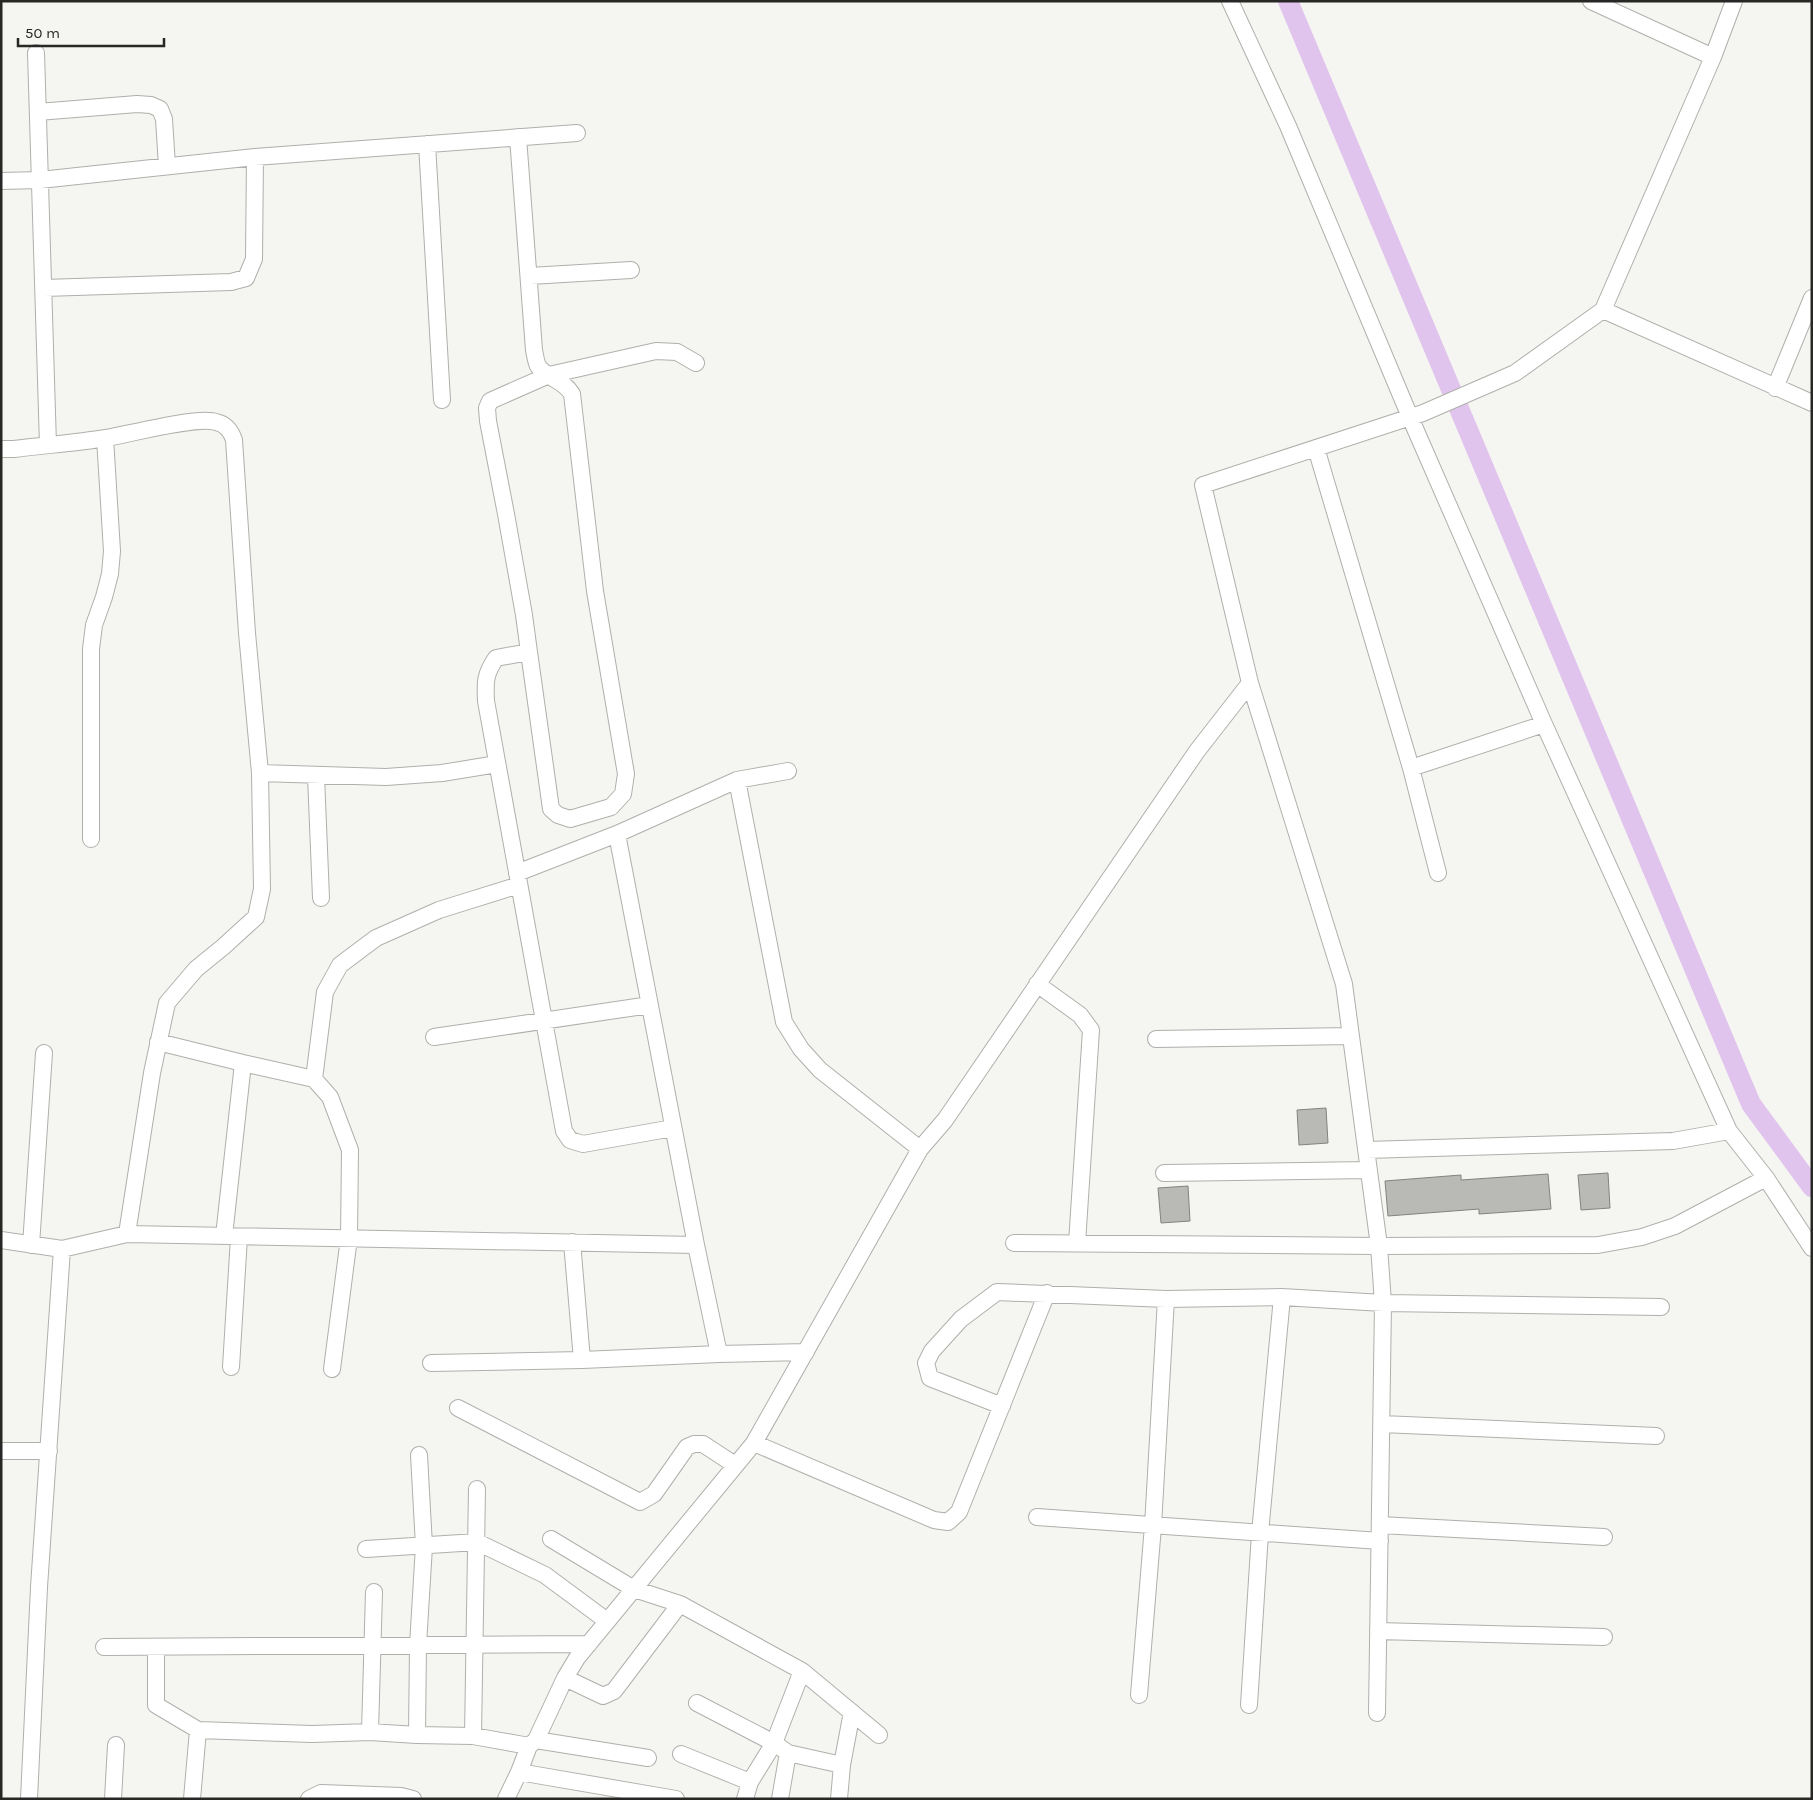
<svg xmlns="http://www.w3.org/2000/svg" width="1813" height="1800" viewBox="0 0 1813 1800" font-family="Karla,sans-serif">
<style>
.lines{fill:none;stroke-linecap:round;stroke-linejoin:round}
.canal{stroke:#e1c4ed;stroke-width:20}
.building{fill:#b9b9b5;stroke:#82827f}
.minor-casing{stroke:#afafac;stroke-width:18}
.minor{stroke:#fff;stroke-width:16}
</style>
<rect width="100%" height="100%" fill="#f5f5f1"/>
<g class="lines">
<!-- canal -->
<path class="canal" d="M1288,1L1751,1104L1812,1187"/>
</g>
<!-- building -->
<path class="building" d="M1326,1108L1328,1143L1299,1145L1297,1110Z
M1608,1173L1610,1208L1581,1210L1578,1175Z
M1548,1174L1551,1209L1479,1214V1209L1388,1216L1385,1181L1461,1175V1180Z
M1188,1186L1190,1221L1161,1223L1158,1188Z"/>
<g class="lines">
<!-- minor casing -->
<g class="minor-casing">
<path id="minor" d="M1230,1L1288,126L1410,417L1544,724L1729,1131L1766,1178L1812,1248
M1591,1L1713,57
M1734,1L1713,57L1603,310L1812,403
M36,53L48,445
M38,112L137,104L151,105L160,109L164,119L167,166
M518,137L534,350C535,355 536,362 538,366C547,379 563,379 572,394L595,591L626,774L623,794L611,807L570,819L558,815L551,809L529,652
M427,144L442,400
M1,181L40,180L255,157L577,133
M530,276L631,270
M44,288L231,282L246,278L254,259L255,157
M1775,388L1812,298
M1316,448L1411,768L1438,873
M1,449H14C45,445 76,443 106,438C130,434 197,416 216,422C226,424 231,431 234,440L247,633L260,773L262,889L256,917L223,947L196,969L167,1003L152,1073L127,1234
M1411,768L1544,724
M260,773L386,777L442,773L497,764
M316,776L321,898
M737,780L784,1022L801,1049L820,1070L920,1149
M617,834L696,1245L719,1354L806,1352
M91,839V649L94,625L104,597L110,574L112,551L105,438
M517,873L617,834L737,780L788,771
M1037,984L1080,1015L1091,1030L1077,1243
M434,1037L650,1005
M1156,1039L1351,1036
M158,1042L243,1063
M314,1079L325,992L340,965L376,938L439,910L519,885
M673,1128L583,1144L570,1140L564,1131L486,701C485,682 485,674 496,658L529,652L524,615L506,514L488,421L487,408L490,401L549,375L656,351L677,352L696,363
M1366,1150L1673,1141L1729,1131
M1164,1173L1369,1170
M224,1236L243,1063L314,1079L330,1097L350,1150L349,1238L332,1369
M1,1240L62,1249L127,1234L696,1245
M572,1242L582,1360
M1014,1243L1379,1246L1598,1245L1642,1237L1675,1226L1766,1178
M31,1245L44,1053
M431,1363L582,1360L719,1354
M231,1367L239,1237
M1002,1406L930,1378L926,1363L932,1351L961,1319L997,1292L1166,1299L1282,1297L1383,1303L1661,1307
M458,1408L640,1502L654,1494L687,1447L694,1444H703L735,1465
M1382,1424L1656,1436
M754,1443L934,1520L948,1522L959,1512L1047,1293
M1,1451H49
M1037,1517L1380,1541
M1380,1525L1604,1537
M551,1539L634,1589L680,1604L802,1671L879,1735
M366,1549L477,1542L545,1575L607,1621
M1378,1631L1604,1637
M104,1647L589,1644
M156,1647V1705L198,1730L312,1734L370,1732L417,1735L473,1736L529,1746
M565,1678L603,1696L614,1691L680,1604
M1139,1695L1153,1526L1166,1299
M697,1703L774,1743L788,1753L842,1765
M1249,1705L1260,1533L1282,1297
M1377,1713L1383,1303L1379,1246L1344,984L1250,683L1203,485L1423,413L1515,373L1603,310
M370,1732L374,1592
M417,1735L418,1645L424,1546L419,1455
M473,1736L477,1489
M536,1740L648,1758
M681,1754L750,1782
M519,1772L676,1799
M29,1799L39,1587L62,1249
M113,1799L116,1745
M192,1799L198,1730
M309,1799L321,1793L401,1796L413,1799
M506,1799L519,1772L529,1746L536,1740L565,1678L577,1658L754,1443L920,1149L945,1120L1197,751L1250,683
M745,1799L750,1782L774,1743L802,1671
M780,1799L788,1753
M839,1799L842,1765L852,1712"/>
</g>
<!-- minor -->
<use href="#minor" class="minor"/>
</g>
<!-- border -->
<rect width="1813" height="1800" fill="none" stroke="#272725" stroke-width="5"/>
<!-- scale -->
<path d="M18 38v8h146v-8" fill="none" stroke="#272725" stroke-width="2.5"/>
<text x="25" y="38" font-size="15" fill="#272725" stroke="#f5f5f1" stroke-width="4" paint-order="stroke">50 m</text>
</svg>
